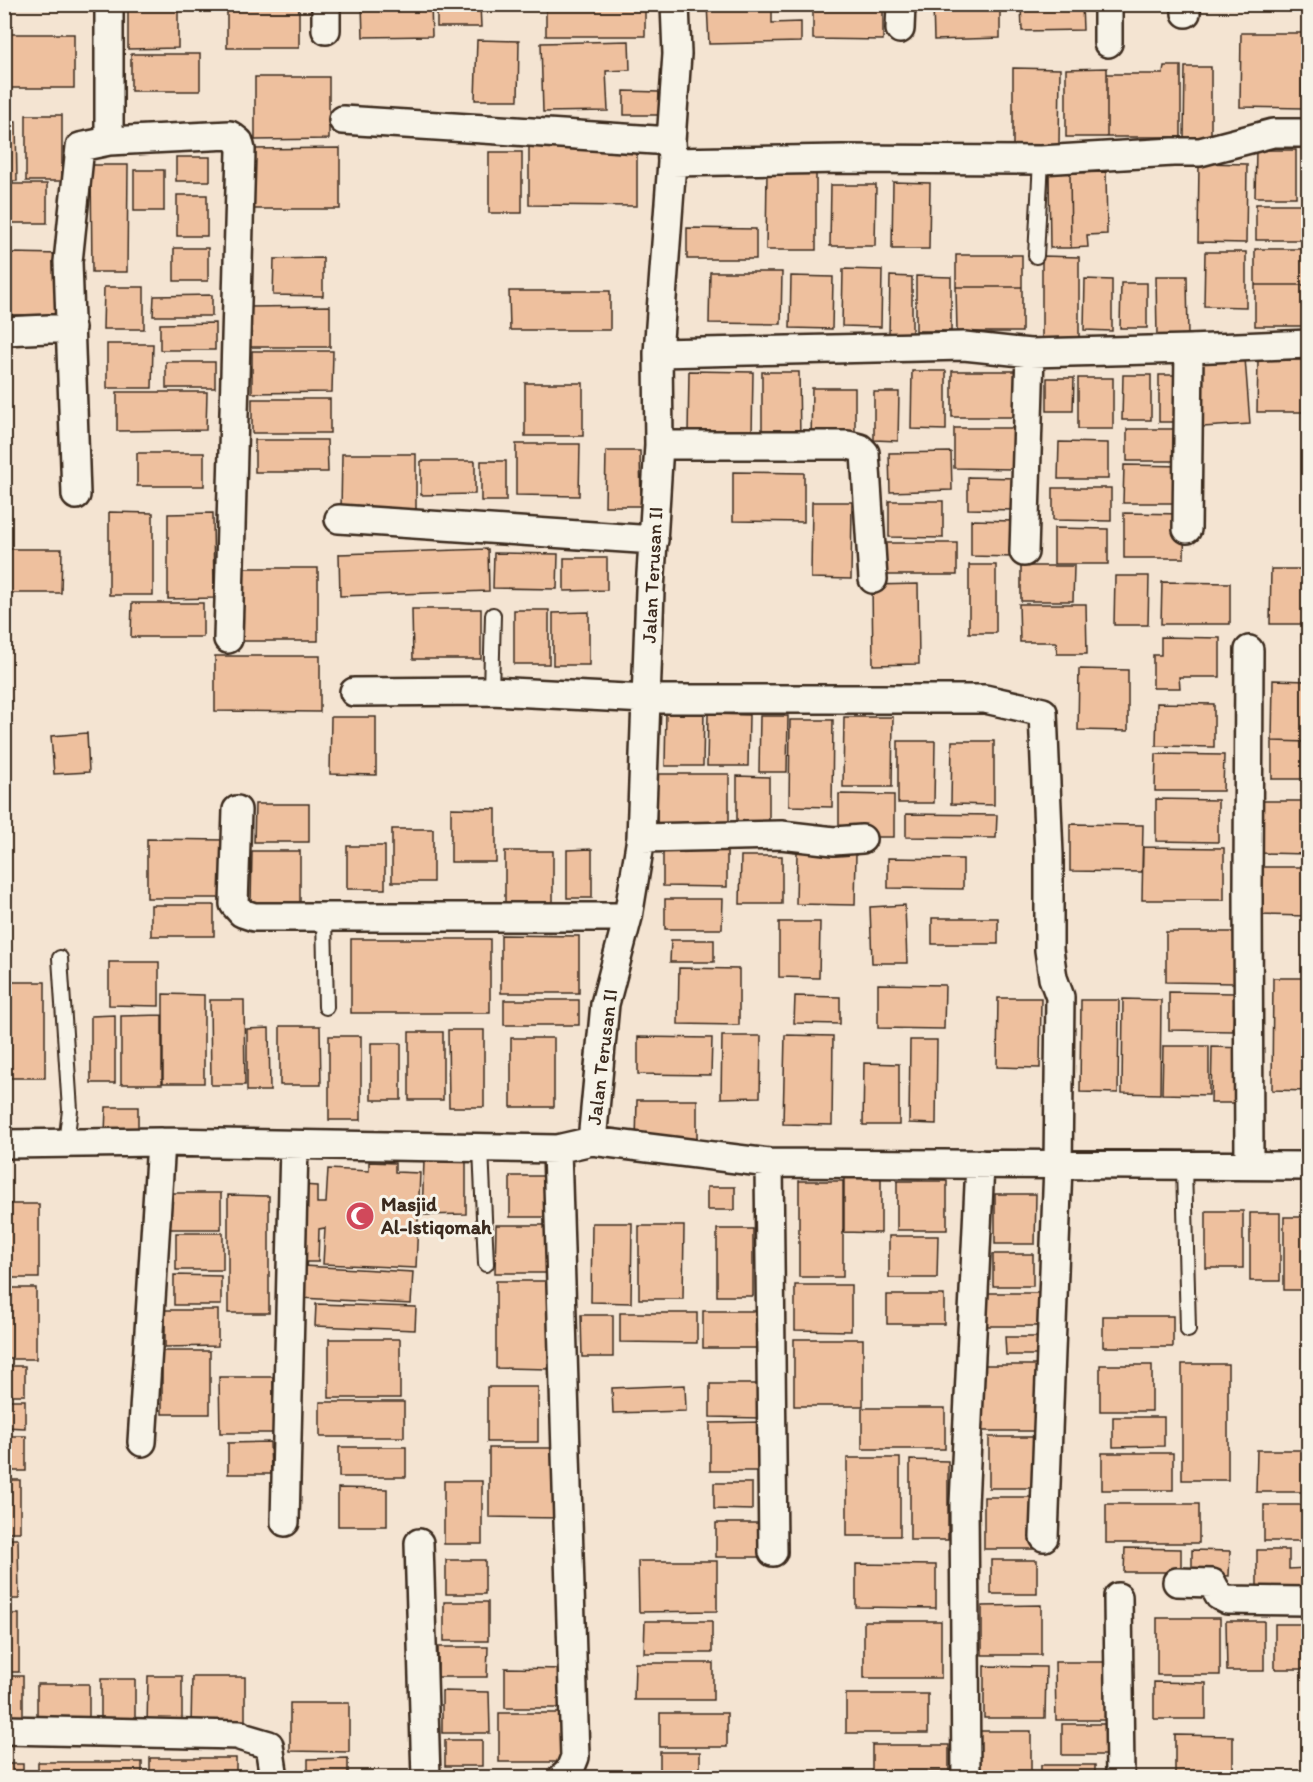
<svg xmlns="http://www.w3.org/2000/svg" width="1313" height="1782" viewBox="0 0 1313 1782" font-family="Itim,sans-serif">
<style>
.building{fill:#eec09e;stroke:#3b2a1e;stroke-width:1.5}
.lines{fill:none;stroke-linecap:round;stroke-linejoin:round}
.service-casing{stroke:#3b2a1e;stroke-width:18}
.minor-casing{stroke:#3b2a1e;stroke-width:32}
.service{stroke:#f7f3e8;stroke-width:14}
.minor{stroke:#f7f3e8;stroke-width:27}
.labels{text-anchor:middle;stroke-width:6;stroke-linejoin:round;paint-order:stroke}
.street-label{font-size:20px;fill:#3b2a1e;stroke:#f7f3e8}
.poi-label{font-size:20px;font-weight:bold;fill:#3b2a1e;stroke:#f7f3e8;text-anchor:start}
</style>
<rect width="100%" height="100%" fill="#f4e4d2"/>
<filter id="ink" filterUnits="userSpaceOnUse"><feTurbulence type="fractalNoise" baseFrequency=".0167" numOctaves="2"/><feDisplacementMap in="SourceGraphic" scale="12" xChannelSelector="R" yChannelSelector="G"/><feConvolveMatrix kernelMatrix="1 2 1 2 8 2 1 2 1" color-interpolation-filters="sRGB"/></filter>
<g filter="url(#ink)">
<!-- building -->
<path class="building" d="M128,4H178V48L128,49Z
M299,4V48H227V5Z
M362,4H431L432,36L363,37Z
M437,4H480L481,27H437Z
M546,4H645V36H546Z
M707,4H772V23L801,22V42L709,44Z
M813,4H883V40L813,39Z
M933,4H1000V38L934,40Z
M1021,4H1082L1083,30L1022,31Z
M1241,33H1303L1302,108L1240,107Z
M4,34H74V88H4Z
M477,40L519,41L518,100H475Z
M629,41L630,70L606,71L608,111L543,112L541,43Z
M131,54H200V91H131Z
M1164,66H1181V137H1107V74H1163Z
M1185,67H1211V137H1184Z
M1013,68L1060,69L1059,145H1013Z
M1107,68V137H1066V69Z
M255,77H329V139L255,140Z
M624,91L659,92V115H624Z
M26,115H62V181H26Z
M4,122H16L17,181H4Z
M1304,144H1308V198H1303Z
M529,145H637V206L529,205Z
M340,148V209H253V149Z
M1256,150H1296V197H1255Z
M489,152H522V213H489Z
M176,157H210V181H176Z
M1199,163L1247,164L1246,243L1198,242Z
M91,165H128L127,272H92Z
M134,170H164V211H134Z
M767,170H816V250H766Z
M1106,172L1107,234L1087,235L1088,247L1071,248L1070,173Z
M1049,173H1070L1071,248H1050Z
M893,182L930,183L929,249H892Z
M4,184H47V223H4Z
M831,185H876L875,246H830Z
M177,195H207V236H177Z
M1256,204H1308V240H1256Z
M687,228L756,229V259H687Z
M174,248H208V281H174Z
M1255,249H1308V285H1255Z
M1205,252H1246V307L1204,306Z
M11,253L60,254V315H11Z
M956,255H1022V287H956Z
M1042,256L1079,257V342H1042Z
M323,258V296L273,295L274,259Z
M843,269L882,270L881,327L842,326Z
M710,272H782L781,324L709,323Z
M791,276L833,277L832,329L790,328Z
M890,276L912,277V336H889Z
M916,276L951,277V331H916Z
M1156,276H1187L1188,337H1157Z
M1085,279L1112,280V331L1084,330Z
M1121,283H1147V328H1120Z
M1255,285H1308V326H1255Z
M104,287H144V329H103Z
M956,287H1022V332H957Z
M509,291H610V330H510Z
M212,295V316H153L154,296Z
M330,306V347H246V307Z
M215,323V350H160V324Z
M107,344H153L152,388H107Z
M252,351H333L332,392L252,393Z
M1245,358L1250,424L1203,427L1198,361Z
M1258,360H1308V412H1257Z
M166,362H215V388H166Z
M689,371L753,372L752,436L688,435Z
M912,371H946V430L911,429Z
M952,371H1015V417H952Z
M762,372H799L800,441H762Z
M1123,375H1151V420H1122Z
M1159,375H1181V422H1159Z
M1047,378H1074L1073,411H1047Z
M1078,378H1113V429H1078Z
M525,383H583V436H525Z
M812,388H855V440H811Z
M117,392H207L206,430L117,431Z
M874,392H899L898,441L874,440Z
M252,399H330V433H252Z
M954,428H1014L1013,469L954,468Z
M1127,429H1180L1179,461H1127Z
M255,440H327L328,472H255Z
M1059,442L1108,443V479H1058Z
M516,444H580L579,496L516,495Z
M606,451H640L641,506H605Z
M951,452L952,490L890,492L889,453Z
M137,453H204V486H137Z
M342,454H416V512L341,511Z
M421,461H475V494L421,495Z
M481,461H506V501H481Z
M1124,465L1185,466L1184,503H1123Z
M733,472L804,473V522L733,521Z
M968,477L1017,478L1016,510L968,509Z
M1053,488H1111V521L1053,520Z
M889,501H943V538L889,537Z
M812,502H852L851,579L811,578Z
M109,512L153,513V595H109Z
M213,513L214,598L168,599V514Z
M1124,513L1185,514L1184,558H1124Z
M971,520L1013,521V557L971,556Z
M1054,528L1108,529V564H1054Z
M878,543H957V575H878Z
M4,549H62L61,593H4Z
M488,549L489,591L340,596L339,554Z
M494,553L558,554L557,589L493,588Z
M564,558H607V590L564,591Z
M969,565H996V633H969Z
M1021,566H1074L1073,601H1021Z
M233,568H318V641H233Z
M1271,569H1308V624H1270Z
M1115,576H1149L1148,625H1114Z
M1162,582L1230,583V624H1161Z
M918,584L919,664L873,665L872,585Z
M132,603H203V637H131Z
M1019,604H1086L1087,654H1057L1056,642H1020Z
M412,609H481V659H413Z
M514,610H549V664H514Z
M589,612V665H553V613Z
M1161,637L1220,638V677H1179L1180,688H1153V655H1161Z
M215,656H320V712L215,711Z
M1079,669L1128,670V731L1078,730Z
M1273,680L1308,681V742L1272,741Z
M1157,703L1214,704V747L1156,746Z
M666,709H704L703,766H665Z
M708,714L749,715L748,766H707Z
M760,716H788L787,772H759Z
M331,717H376V775L330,774Z
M844,717H893L892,787H843Z
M790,720H833L832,807L789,806Z
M87,733L89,772L54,774L51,736Z
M898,741H935L934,803H898Z
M952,741H994V805L951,804Z
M1272,741L1308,742V779H1272Z
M1156,754L1224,755L1223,791H1155Z
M657,774H729V825L657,824Z
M737,776L769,777V827L737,826Z
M839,794L894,795V837H839Z
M1156,799L1218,800V842L1156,841Z
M1259,801H1308V854L1259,853Z
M255,804H309V842H254Z
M451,808L496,809V862H451Z
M906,814L997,815L996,838L906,837Z
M1070,824L1143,825L1142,872L1070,871Z
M392,829H433V882H392Z
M147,839L225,840V898H147Z
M663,842L727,843V887L663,886Z
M347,846H385V889H347Z
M1143,847L1224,848V900H1142Z
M592,849V898H567V850Z
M252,851H300V903L251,904Z
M505,851H553V905L505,906Z
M797,852L856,853L855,905L796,904Z
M741,856H782V904H740Z
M888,858L963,859V889L888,888Z
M1259,867H1308V916L1258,915Z
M665,899H723L722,929H665Z
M151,905H214V936H151Z
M905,905L907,963H872L870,907Z
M932,918H998V944H932Z
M779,922H820L819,978L779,977Z
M1166,932H1235L1234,983L1166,982Z
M501,935L579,936V993H501Z
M351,939H490V1013H351Z
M671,940H714V962H670Z
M109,962H159V1006L109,1005Z
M679,968L739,969V1025L678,1024Z
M1273,978H1308V1091L1272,1090Z
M4,982H45V1078H4Z
M878,984L945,985L944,1029L878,1028Z
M1169,992L1234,993L1233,1031L1169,1030Z
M163,994L204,995V1083H163Z
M795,996L840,997V1024L794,1023Z
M998,998H1041L1040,1068L997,1067Z
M1123,999L1161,1000L1160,1094L1122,1093Z
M210,1000H244L245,1085H211Z
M504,1000H579V1025H504Z
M1081,1000H1119L1118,1093L1080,1092Z
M115,1015V1083H91V1016Z
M162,1015V1084H121V1016Z
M280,1026H320L321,1085H280Z
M269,1028L270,1091H247V1029Z
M448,1030H484V1107H449Z
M409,1032H443V1100H409Z
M785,1035L833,1036L832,1125L783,1124Z
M329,1036H361V1120H329Z
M722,1036H761L760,1097L721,1098Z
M638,1037L712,1038L711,1075L638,1074Z
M511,1038H554V1107H511Z
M910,1040H937L936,1124L909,1123Z
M371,1043H401V1100H371Z
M1163,1046H1209V1095L1162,1094Z
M1212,1047L1246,1048V1103H1211Z
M864,1063L899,1064V1125H863Z
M637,1100H697V1143L636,1142Z
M106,1107H138V1134H105Z
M466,1160V1214L422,1215L424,1161Z
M369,1162L395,1163V1172L420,1173L416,1268L323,1264L325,1228L319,1229L318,1262H299L302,1185L317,1186V1203H326L328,1169L369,1171Z
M510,1176H547V1217H510Z
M844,1176H881V1233L844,1232Z
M799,1181H843V1277H799Z
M897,1181H947V1230H897Z
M707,1187H735V1210H707Z
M168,1193H221V1229H168Z
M995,1194H1036L1035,1244H995Z
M228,1195L269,1196V1313H228Z
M4,1204H39V1278H4Z
M1206,1211H1243V1268H1206Z
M1250,1213H1280V1281H1250Z
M1284,1217H1308V1290H1284Z
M592,1223H632L631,1303L591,1302Z
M496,1225H548L547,1273H495Z
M639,1226H684L683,1299H639Z
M717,1229H753V1296H717Z
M176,1233H223V1270H176Z
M889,1236H938L937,1278H889Z
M993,1254H1033V1286H993Z
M303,1266L413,1272L411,1304L301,1298Z
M174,1275L221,1276V1305H174Z
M496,1281H550L551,1369L496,1368Z
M795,1285H851V1331L795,1330Z
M4,1288H36V1359H4Z
M986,1293H1040V1326H986Z
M887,1295H944V1324H887Z
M316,1304L416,1307L415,1330L315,1326Z
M165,1310H218V1346L165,1347Z
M703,1311H756V1348H703Z
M620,1313H697V1343L620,1342Z
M581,1315H613V1357H582Z
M1103,1316H1173V1347H1103Z
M1005,1337H1037V1355H1006Z
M329,1339H400V1398H329Z
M794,1339H863V1406H794Z
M162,1351H210V1414H162Z
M1182,1364H1228V1480H1182Z
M981,1365H1036V1431H981Z
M1100,1365H1152V1411H1100Z
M4,1366H25V1395H4Z
M219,1377H273V1433H220Z
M710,1384H761V1418L710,1417Z
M685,1385L686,1411L613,1413L612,1388Z
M487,1387H538V1442H487Z
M4,1400H25V1428L4,1427Z
M320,1402H404V1437H320Z
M862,1408H945V1449H862Z
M1113,1417H1164V1446L1113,1447Z
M762,1422V1471H710V1423Z
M4,1436H26V1471H4Z
M989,1437H1038V1488H989Z
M270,1442L271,1474H228V1443Z
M339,1447H406V1477H339Z
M489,1448H562L563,1518L489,1517Z
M1257,1450H1306V1492H1256Z
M1102,1453H1173V1490H1102Z
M847,1458H900V1536H847Z
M910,1460L948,1461V1540H910Z
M4,1480H20V1532H4Z
M444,1481H482V1544H444Z
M714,1483H752V1510L714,1509Z
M338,1488L387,1489V1526H338Z
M984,1497H1035V1549H984Z
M1106,1504H1199V1543H1106Z
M1264,1505H1305V1541H1264Z
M716,1523H762V1557H716Z
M4,1539H18L19,1599H4Z
M1125,1548L1181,1549V1572H1124Z
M1192,1550L1230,1551L1229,1576L1192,1574Z
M1257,1550H1289V1569L1306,1568V1598L1257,1592Z
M446,1560H485V1594H446Z
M991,1560H1037V1594H991Z
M638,1561H717V1611L639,1612Z
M856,1564L936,1565V1608L856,1607Z
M444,1602H488V1641H444Z
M1041,1605V1655H982V1606Z
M4,1614H19V1672H4Z
M1157,1618H1220V1675H1157Z
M645,1621H712V1653H644Z
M864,1621H941V1678H864Z
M1226,1621H1264V1671H1227Z
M1275,1624H1308V1669H1275Z
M438,1647H488L487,1677H438Z
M1055,1662H1113V1720H1056Z
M635,1663H713V1700H634Z
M984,1666L1046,1667L1045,1718H984Z
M505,1668L565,1669V1708H505Z
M4,1676H23V1718H4Z
M148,1676H182V1726H147Z
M192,1677H245V1726H191Z
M101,1679H135V1724H101Z
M1154,1682L1206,1683V1719H1154Z
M37,1684H89V1721H37Z
M442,1691L489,1692L490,1733H442Z
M846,1694H928V1733H846Z
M290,1703H349V1752L290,1751Z
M499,1713H565V1762H499Z
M660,1713H727V1747H660Z
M1062,1724H1111V1755H1062Z
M976,1731H1031V1778H975Z
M1175,1735L1233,1736V1776H1175Z
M445,1740H482V1766H445Z
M872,1745H949V1772H872Z
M660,1752H700V1778H660Z
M150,1758H236V1778H150Z
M348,1758V1778H308V1759Z
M38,1762H142V1778H38Z
M4,1764H23V1778H4Z
M1041,1765H1095V1778H1041Z"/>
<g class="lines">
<!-- service casing -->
<g class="service-casing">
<path id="service" d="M1036,256L1041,160
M491,691L493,615
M324,918L326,1007
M60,958L70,1110L66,1143
M481,1148L486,1264
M1184,1165L1188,1330"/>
</g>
<!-- minor casing -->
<g class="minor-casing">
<path id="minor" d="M109,4V141
M1108,4V43
M1186,4V13
M900,29L901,4
M326,30V4
M343,120L671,141
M672,162L842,159L1041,160L1173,152H1200L1273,133H1308
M4,331L71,328
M658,353L964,346L1030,353L1189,349L1308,344
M659,445H848L860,448L865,453L873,579
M76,495L68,262L80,147L109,141L230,135L239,142L241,150L228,639
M339,519L654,540
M1187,529L1189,349
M1024,552L1030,353
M354,692L491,691L646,699H985L1043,712L1049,855V950L1053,978L1060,997L1058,1165L1044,1537
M237,810L234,904L242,913L254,917H628
M641,838L781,835L834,841L862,839
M592,1141L605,1004L628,917L641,838L650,590L659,445L658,353L672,162L671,141L677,54L675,4
M4,1144L161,1142L557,1149L592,1141L769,1163L1308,1166
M557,1149L575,1757L569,1772L562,1778
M769,1163L773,1552
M1249,1165L1248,890L1249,650
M142,1442L161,1142
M285,1522L294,1145
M419,1543L426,1778
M1177,1582L1212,1583L1219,1596L1227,1600L1308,1601
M1118,1597L1120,1778
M4,1730L240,1735L242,1737L269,1745L274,1778
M966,1778L964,1504L980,1164"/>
</g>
<!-- service -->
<use href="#service" class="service"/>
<!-- minor -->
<use href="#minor" class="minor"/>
</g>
</g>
<!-- icons -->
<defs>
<g id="mosque-disc" transform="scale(1.5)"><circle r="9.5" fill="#d1495b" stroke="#f7f3e8"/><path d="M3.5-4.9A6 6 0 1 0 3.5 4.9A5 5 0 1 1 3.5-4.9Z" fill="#fff"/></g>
</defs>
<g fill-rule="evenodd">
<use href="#mosque-disc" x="360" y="1216"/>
</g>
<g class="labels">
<!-- street labels -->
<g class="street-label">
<text transform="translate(652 575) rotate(-87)" y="7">Jalan Terusan II</text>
<text transform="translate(602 1057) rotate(-83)" y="7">Jalan Terusan II</text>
</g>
<!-- poi labels -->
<g class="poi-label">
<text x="381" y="1211">Masjid<tspan x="381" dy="23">Al-Istiqomah</tspan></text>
</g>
</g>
<!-- margin -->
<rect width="1313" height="1782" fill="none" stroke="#f7f3e8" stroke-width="24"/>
<rect x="12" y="12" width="1289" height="1758" fill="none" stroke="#3b2a1e" stroke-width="2" filter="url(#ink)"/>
</svg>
